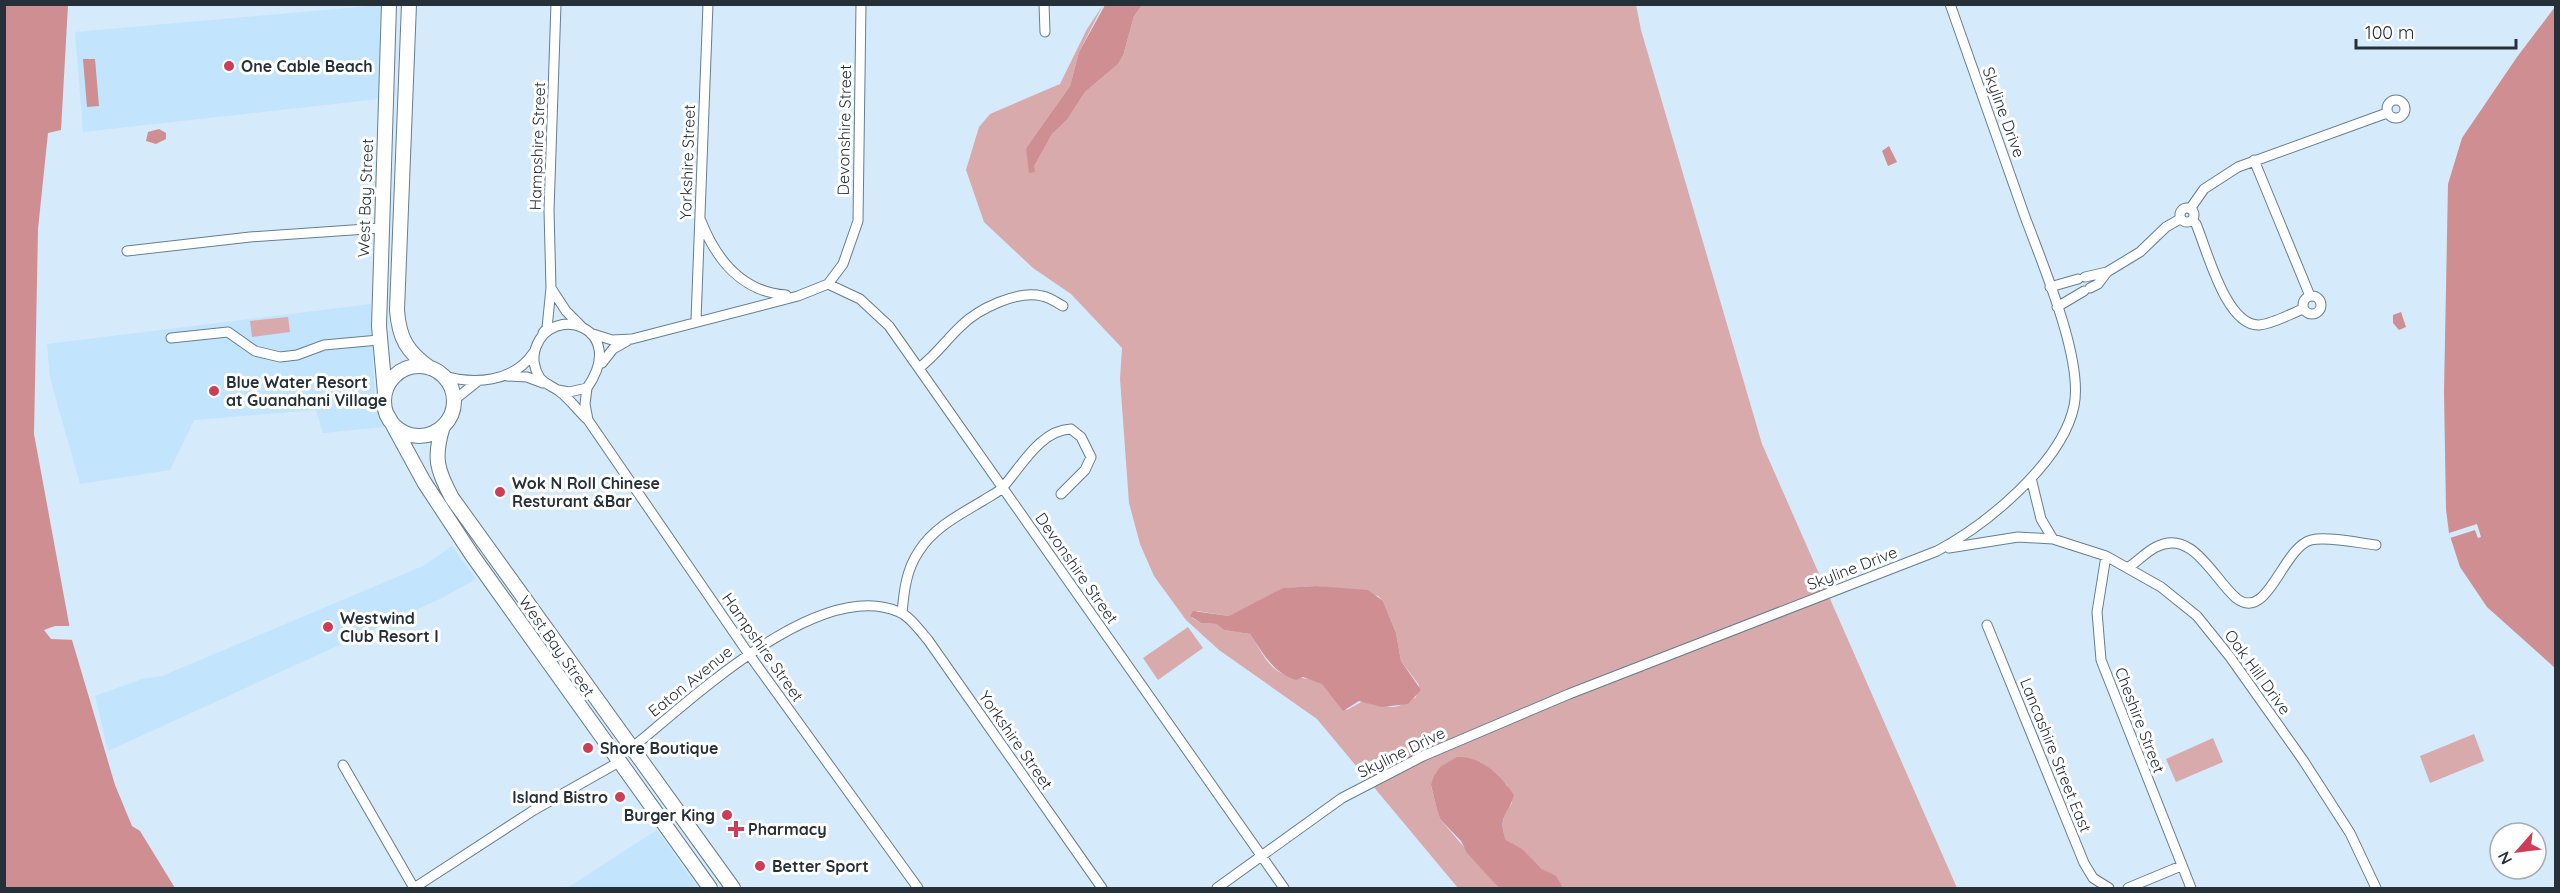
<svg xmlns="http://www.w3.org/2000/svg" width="2560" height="893" viewBox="0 0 2560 893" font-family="Quicksand,sans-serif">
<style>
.built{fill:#c3e4fd}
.green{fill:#d8aaac;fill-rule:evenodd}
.water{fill:#ce8e92}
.pier{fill:#d5eafa}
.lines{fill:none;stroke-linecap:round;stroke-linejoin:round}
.minor-casing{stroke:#667e90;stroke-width:11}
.secondary-casing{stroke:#667e90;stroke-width:16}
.minor{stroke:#fff;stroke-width:9}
.secondary{stroke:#fff;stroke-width:14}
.poi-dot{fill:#cd3d55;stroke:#fff;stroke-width:2}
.labels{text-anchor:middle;stroke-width:6;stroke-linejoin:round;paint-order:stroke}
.poi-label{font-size:16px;font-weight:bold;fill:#263038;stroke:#fff;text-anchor:start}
.street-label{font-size:16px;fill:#263038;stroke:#fff}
</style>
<rect width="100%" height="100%" fill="#d5eafa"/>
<!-- built -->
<path class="built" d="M381,5L379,99L83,132L75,32Z
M371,304L375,403L384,427L323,433L316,410L194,420L170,470L80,484L50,378L47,344Z
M452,546L476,579L442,598L108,751L95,696L142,679L162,676L423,566Z
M657,830L698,888H567Z"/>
<!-- green -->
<path class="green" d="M1103,5L1079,52L1070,86L1026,148L1035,172L1033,167L1052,134L1067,120L1085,92L1118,64L1123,56L1134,16L1142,5H1636L1641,30L1762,444L1957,888H1563C1554,874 1550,877 1540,867C1528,856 1520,848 1506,840C1500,824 1502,817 1512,803L1507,785L1480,762L1440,767L1431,786L1440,819L1499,888H1458L1317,719L1219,650L1186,620L1154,576L1140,544L1129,503L1120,379L1122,348L1071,294L1033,268L984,222L966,170L979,127L990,114L1060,84L1087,29ZM1316,586L1360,591L1378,596L1383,601L1396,633L1401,661L1419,685L1416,697C1389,714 1391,705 1363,701L1347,710C1335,704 1334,690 1322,683C1310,677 1298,679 1286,675C1268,670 1260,648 1250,634L1224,630L1216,624L1201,623L1192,618L1197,611L1229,616L1286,588Z
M288,317L290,332L252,337L250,321Z
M1188,627L1203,648L1158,680L1143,658Z
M2474,734L2484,761L2430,783L2420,756Z
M2213,738L2223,762L2176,782L2166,759Z"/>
<!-- water -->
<path class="water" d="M5,5H68L61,130L48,133L38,229L34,434L72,640L115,785L132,826L140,831L175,888H5Z
M1105,5H1142L1134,16L1123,56L1118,64L1085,92L1067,120L1052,134L1034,166L1035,172L1029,173L1026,148L1070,86L1079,52Z
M2555,7V668L2487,607L2460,567L2449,533L2446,509L2444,392L2448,184L2462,138L2517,57Z
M83,59H95L99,106L87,107Z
M159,129L166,133V139L156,144L146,141L148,132Z
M1889,146L1897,162L1888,166L1882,151Z
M2401,312L2406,327L2399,330L2393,323V315Z
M1316,586L1368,590L1383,601L1396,633L1401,661L1421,690L1408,704L1382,707L1359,701L1343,711L1322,684L1303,677L1296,680C1272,672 1263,653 1250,634L1224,630L1216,624L1201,623L1190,616L1193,611L1229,616L1283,588Z
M1457,757C1482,756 1501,776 1514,795C1508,816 1497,816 1506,840L1522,849L1542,869L1556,876L1563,888H1499L1467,853L1461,841L1440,819L1437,809L1431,785L1434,776L1440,767Z"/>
<!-- pier -->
<path class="pier" d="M2477,524L2481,537L2478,538L2475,530L2450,538L2449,533Z
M55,626H74L75,640L51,639L44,630Z"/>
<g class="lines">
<!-- minor casing -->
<g class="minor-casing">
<path id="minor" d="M1044,4L1045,32
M2387 109a9 9 0 1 1 18 0a9 9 0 1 1-18 0Z
M2254,160L2310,296
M2180 215a7 7 0 1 1 14 0a7 7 0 1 1-14 0Z
M2190,209L2204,189L2238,167L2387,113
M2192,220L2196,224C2207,250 2226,326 2259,325C2273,324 2290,314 2303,309
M701,221C716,259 742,292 786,295
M127,251L250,237L381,228
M2085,277L2107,272
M828,284L860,299L889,326L1284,888
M2050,287L2078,279
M551,288L566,311L581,326
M2090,288L2098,284L2107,272L2140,252L2166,227L2180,219
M2303 305a9 9 0 1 1 18 0a9 9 0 1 1-18 0Z
M2057,307L2084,291
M696,320L708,4
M543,333L547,328L551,288L549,210L556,4
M593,334L612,340L632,339L798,296L828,284L843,264L858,221L861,4
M171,338L228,332L255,351L280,357L297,355L324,345L379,340
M602,363L613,349L627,341
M919,368C937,354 945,341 961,326C978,309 1017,290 1042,296C1049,297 1056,302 1063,306
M441,375C473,385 514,383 534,352
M507,376L527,377L543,383
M587,388L585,404L588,420
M558,390L569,392L587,388C629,328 553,302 536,347C532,357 534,369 540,378C545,384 552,386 559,391C570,399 578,411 588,420L748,653L918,888
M453,401L478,381
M2031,478L2041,519L2053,539
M1949,548L2018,537L2053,539L2106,556L2161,587L2197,616L2230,657L2303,760L2350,833L2376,888
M2106,556L2097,612L2101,660L2191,888
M2129,567C2138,561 2146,552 2156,547C2192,528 2213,578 2236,598C2268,623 2282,548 2311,540C2327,536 2359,543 2376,545
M902,613C904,591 906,570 919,551C934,527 961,514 984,500C990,496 999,492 1003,487C1021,467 1040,430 1071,429L1081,437L1091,457L1085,470L1061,494
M1987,625L2084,863L2093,878L2109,888
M633,747C691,700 819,577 899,612C910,616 920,631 928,640L1102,888
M343,765L414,888
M414,888L534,810L619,762
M1217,888L1342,798L1423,756L1569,694L1937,551C1986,525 2062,463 2074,406C2084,359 2041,261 2024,214C1999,144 1975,74 1950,4
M2128,888L2181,866"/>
</g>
<!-- secondary casing -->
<g class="secondary-casing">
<path id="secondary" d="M409,4L397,310C399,338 407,352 430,368
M384 401a35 35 0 1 1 70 0a35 35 0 1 1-70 0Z
M385,393L379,326L389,4
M388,416L424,482L472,555L710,888
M443,426C433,458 437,470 452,498L733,888"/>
</g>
<!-- minor -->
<use href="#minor" class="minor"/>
<!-- secondary -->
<use href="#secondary" class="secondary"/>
</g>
<!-- markers -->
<g class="poi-dot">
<circle cx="229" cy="66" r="6"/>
<circle cx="214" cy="391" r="6"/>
<circle cx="500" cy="492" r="6"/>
<circle cx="328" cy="627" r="6"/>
<circle cx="588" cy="748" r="6"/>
<circle cx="620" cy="797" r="6"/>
<circle cx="727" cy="815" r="6"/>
<path d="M733 820h6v6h6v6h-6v6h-6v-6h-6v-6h6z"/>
<circle cx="760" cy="866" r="6"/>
</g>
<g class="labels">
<!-- poi labels -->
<g class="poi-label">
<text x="241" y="72">One Cable Beach</text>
<text x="226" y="388">Blue Water Resort<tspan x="226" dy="18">at Guanahani Village</tspan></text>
<text x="512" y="489">Wok N Roll Chinese<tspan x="512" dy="18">Resturant &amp;Bar</tspan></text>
<text x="340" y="624">Westwind<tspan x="340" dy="18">Club Resort I</tspan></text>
<text x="600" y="754">Shore Boutique</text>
<text x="608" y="803" text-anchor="end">Island Bistro</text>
<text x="715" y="821" text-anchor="end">Burger King</text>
<text x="748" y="835">Pharmacy</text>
<text x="772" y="872">Better Sport</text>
</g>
<!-- street labels -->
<g class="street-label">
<text transform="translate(2004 112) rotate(70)" y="6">Skyline Drive</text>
<text transform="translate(844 130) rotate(-89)" y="6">Devonshire Street</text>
<text transform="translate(537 146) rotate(-88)" y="6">Hampshire Street</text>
<text transform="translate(687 162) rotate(-88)" y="6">Yorkshire Street</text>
<text transform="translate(365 198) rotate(-88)" y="6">West Bay Street</text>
<text transform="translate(1077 568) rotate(55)" y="6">Devonshire Street</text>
<text transform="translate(1852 568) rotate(-21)" y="6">Skyline Drive</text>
<text transform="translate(557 646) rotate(55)" y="6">West Bay Street</text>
<text transform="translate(763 647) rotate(55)" y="6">Hampshire Street</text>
<text transform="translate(2258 672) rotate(54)" y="6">Oak Hill Drive</text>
<text transform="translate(690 681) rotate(-39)" y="6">Eaton Avenue</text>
<text transform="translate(2140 720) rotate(69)" y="6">Cheshire Street</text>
<text transform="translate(1016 740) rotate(55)" y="6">Yorkshire Street</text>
<text transform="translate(1401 752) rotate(-26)" y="6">Skyline Drive</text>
<text transform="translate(2056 755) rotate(68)" y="6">Lancashire Street East</text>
</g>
</g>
<!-- border -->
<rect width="2560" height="893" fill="none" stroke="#263038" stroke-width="12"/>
<!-- north arrow -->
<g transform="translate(2518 851) rotate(242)"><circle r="28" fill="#ffffff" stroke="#a8acaf" stroke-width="1.5"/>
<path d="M0-4.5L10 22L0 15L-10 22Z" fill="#cd3d55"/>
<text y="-9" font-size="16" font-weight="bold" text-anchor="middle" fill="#263038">N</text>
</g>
<!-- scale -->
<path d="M2356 39v9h160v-9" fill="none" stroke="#263038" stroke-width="3"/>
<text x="2365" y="39" font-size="18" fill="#263038" stroke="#ffffff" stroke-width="4.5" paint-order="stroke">100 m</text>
</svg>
